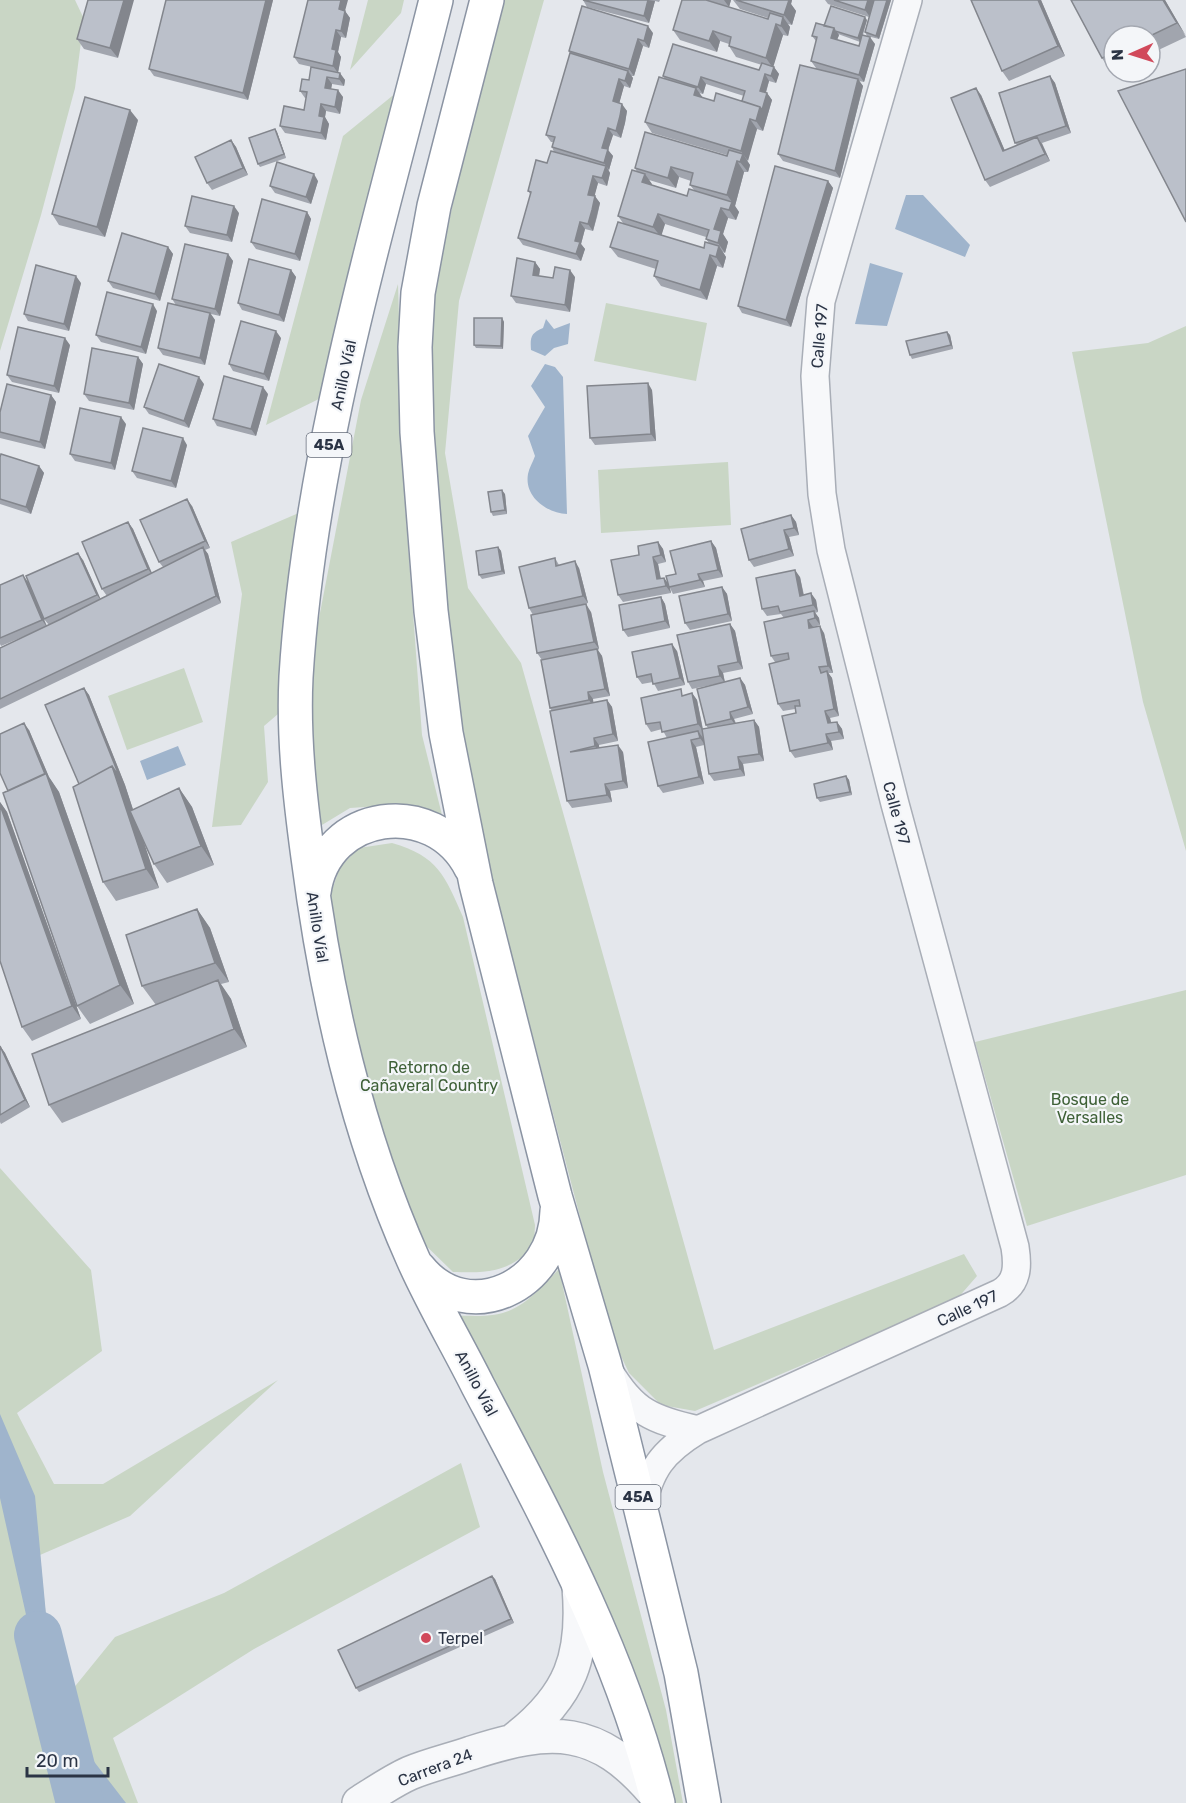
<svg xmlns="http://www.w3.org/2000/svg" width="1186" height="1803" viewBox="0 0 1186 1803" font-family="Rubik,sans-serif">
<style>
.green{fill:#c9d6c5}
.water{fill:#9fb4cc}
.lines{fill:none;stroke-linecap:round;stroke-linejoin:round}
.river{stroke:#9fb4cc;stroke-width:48}
.minor-casing{stroke:#a9aeb7;stroke-width:30}
.tertiary-casing{stroke:#a9aeb7;stroke-width:36}
.trunk-casing{stroke:#8b94a3;stroke-width:36}
.minor{stroke:#f7f8fa;stroke-width:27}
.tertiary{stroke:#f7f8fa;stroke-width:33}
.trunk{stroke:#fff;stroke-width:33}
.wall{fill:#a1a5ae;fill-rule:evenodd}
.shaded-wall{fill:#83868d}
.building{fill:#bbc0ca;stroke:#83868d;stroke-width:1.5}
.poi-dot{fill:#d1495b;stroke:#f4f6f9;stroke-width:2}
.labels{text-anchor:middle;stroke-width:4.5;stroke-linejoin:round;paint-order:stroke}
.shield{fill:#f4f6f9;stroke:#676e7b;stroke-width:1.5}
.shield-label{font-size:15px;font-weight:bold;fill:#2b3445}
.street-label{font-size:16px;fill:#2b3445;stroke:#f4f6f9}
.park-label{font-size:16px;fill:#3f6138;stroke:#f4f6f9}
.poi-label{font-size:16px;fill:#2b3445;stroke:#f4f6f9;text-anchor:start}
</style>
<rect width="100%" height="100%" fill="#e4e7ec"/>
<!-- green -->
<path class="green" d="M0,0H75L84,19L75,88L41,215L0,351Z
M368,0H404L401,13L350,70Z
M503,0H544L459,301L445,453L468,588L521,663L714,1350L964,1254L977,1276L957,1299L695,1411L661,1405L629,1373L611,1335L463,770L438,539L431,308L466,141Z
M402,88L325,396L266,425L343,136Z
M398,284L404,490L422,735L443,819L380,806L350,808L317,828L309,732L315,639L361,400Z
M606,303L707,323L696,381L594,361Z
M1186,326V851L1143,702L1072,352L1148,343Z
M728,462L731,525L601,533L598,470Z
M301,512L278,714L264,726L268,782L241,825L212,827L242,594L231,542Z
M184,668L203,722L127,750L108,696Z
M392,843C438,856 445,876 463,917L535,1225L534,1247C506,1273 489,1273 453,1272L416,1236L363,1094L329,899L340,867L359,848Z
M1186,990V1175L1027,1226L975,1042Z
M0,1168L91,1270L102,1351L17,1413L54,1484H103L278,1380L130,1516L40,1555L55,1711L115,1637L224,1593L461,1463L480,1527L254,1649L113,1738L138,1803H0Z
M559,1269L603,1472L666,1710L683,1803H672L452,1315C511,1319 519,1311 559,1269Z"/>
<!-- water -->
<path class="water" d="M906,195H923L970,245L965,257L895,229Z
M870,263L903,273L887,326L855,324Z
M546,319L554,329L570,323L568,344L554,348L545,356L531,350C530,337 531,333 543,328Z
M545,364L555,367L563,377L567,514C547,513 524,497 528,474C529,468 533,462 535,456L528,436L545,407L531,386Z
M178,746L186,765L147,780L140,761Z
M0,1414L35,1496L55,1711L126,1803H68L0,1498Z"/>
<g class="lines">
<!-- river -->
<path class="river" d="M38,1635L80,1803"/>
<!-- minor casing -->
<g class="minor-casing">
<path id="minor" d="M609,1371C633,1412 653,1420 698,1430
M641,1510C650,1469 662,1452 698,1430L1000,1293C1018,1283 1018,1266 1015,1247L895,804L831,550L822,494L815,376L821,301L908,0"/>
</g>
<!-- tertiary casing -->
<g class="tertiary-casing">
<path id="tertiary" d="M515,1739C571,1696 585,1656 579,1587
M359,1803C375,1793 392,1781 410,1773C429,1765 451,1760 471,1753C551,1727 597,1725 655,1794"/>
</g>
<!-- trunk casing -->
<g class="trunk-casing">
<path id="trunk" d="M436,0C381,221 310,449 296,677C293,737 300,798 308,857C326,995 356,1131 413,1259C432,1302 457,1344 478,1386C548,1519 622,1655 658,1803
M487,0L434,206L418,293L415,347L417,432L431,611L446,733L476,884L555,1196L605,1365L641,1510L681,1673L704,1803
M314,892C325,810 434,795 471,868
M419,1268C468,1329 556,1285 557,1211"/>
</g>
<!-- minor -->
<use href="#minor" class="minor"/>
<!-- tertiary -->
<use href="#tertiary" class="tertiary"/>
<!-- trunk -->
<use href="#trunk" class="trunk"/>
</g>
<!-- wall -->
<path class="wall" d="M88,0L118,58L84,49L77,39Z
M166,0H273L248,100L154,76L149,69Z
M583,0H660L659,2L655,1L649,23L587,7Z
M706,0H731L729,7Z
M733,0H792L791,4L796,11L792,25L788,24L790,27L788,36L783,35L773,66L779,74L776,83L769,81L766,93H767L772,100L763,131L757,129L747,161L750,165L748,172H744L735,206L739,212L736,220L728,218L723,234L728,242L725,253L723,252L726,257L723,268L717,266L707,300L661,286L654,276L656,269L618,257L610,247L623,223L618,216L637,172L635,168L727,156V155L652,133L645,122L665,79L663,76L759,70L762,65L736,57L729,46V44L720,41L717,52L680,40L673,30L768,19V18L740,9ZM706,84L744,96L742,101H714L703,98L699,93L703,94ZM679,177L691,181L690,185L694,190L687,196L652,185L649,180L676,188ZM665,224L706,237V239L709,243L704,248L661,235Z
M825,0H891L879,39L867,36L865,32L869,17L828,4Z
M971,0H1041L1065,56L1009,81L1002,71Z
M1071,0H1165L1186,37L1150,54V36H1114V71L1111,72L1102,58Z
M345,11L350,18L346,38L341,37L338,52L341,57L338,72L345,80L344,86L332,84L331,89L343,97L340,114L326,111L325,117L329,124L326,140L285,133L280,126L304,110L306,98H305L300,91L309,80L321,69L299,64L294,57Z
M867,20L863,35L875,44L864,82L859,81L863,86L840,178L783,161L778,154L816,68L811,61L816,41L812,36ZM838,34L860,42L859,46L837,40L839,35Z
M653,33L649,48L643,46L634,76H631L633,78L630,88L624,86L619,103L627,111L625,123L621,138L613,135L608,150L613,156L609,170L608,169L610,173L607,186L598,183L594,196L600,203L597,217L593,231L585,229L581,244L585,249L581,261L523,245L518,238L531,195L528,191L554,152L552,147L553,142H551L546,135L570,53L569,51Z
M1050,76L1055,83L1071,133L1042,143L1050,161L990,187L985,180L981,95L1005,151L1017,145L1015,143Z
M138,120L105,237L59,225L52,214Z
M275,129L277,132L286,158L260,167L258,164Z
M231,140L236,147L248,175L212,190L207,183Z
M318,181L311,204L275,193L270,186Z
M828,181L833,188L791,327L742,313L738,306Z
M307,212L311,219L300,261L256,249L251,242Z
M239,213L232,242L190,233L185,226Z
M168,247L173,254L160,301L113,288L108,281Z
M228,254L233,261L220,316L211,314L215,320L205,365L163,355L158,348L176,305L172,299Z
M535,262L540,269L539,276L553,278L575,277L570,312L516,303L511,296Z
M291,270L296,277L284,322L242,310L238,303Z
M81,283L69,331L28,321L24,314Z
M157,311L146,354L101,342L96,335Z
M502,318L504,322L503,349L476,348L474,345Z
M947,332L950,335L953,349L912,359L910,355Z
M281,338L269,381L233,371L229,364Z
M70,345L59,393L12,382L7,375Z
M138,357L143,364L134,410L89,401L84,394Z
M204,384L189,428L149,414L144,407Z
M652,390L656,441L595,445L590,438Z
M268,394L256,436L217,426L213,419Z
M51,395L56,402L45,449L0,438V412Z
M126,424L115,470L75,461L70,454Z
M187,445L176,488L137,478L132,471Z
M0,457L39,466L44,473L31,514L0,504Z
M505,494L507,514L493,516L491,512Z
M192,506L210,548L205,550L208,554L221,603L0,709V648L32,633L1,646L0,644V585L28,581L83,560L100,599L107,596L102,589L128,522L133,529L152,573L163,567L159,562ZM31,589L44,619L49,625L47,626Z
M791,515L796,522L799,535L789,537L794,556L754,567L749,560Z
M711,541L716,548L723,577L703,581L705,587L673,594L670,588L671,593L623,602L618,595L639,555L658,542L663,549L666,562L658,564L661,579L664,578L668,583L676,574Z
M498,547L501,551L505,574L482,579L479,575Z
M555,558L559,565L579,568L588,603L554,611L591,612L599,649L598,650L602,656L610,696L593,699V703L607,700L612,707L618,741L599,745V748L623,752L628,788L610,791L612,802L572,808L567,801L552,711L550,708L542,660L537,653L533,615L529,608Z
M800,577L804,595L816,600L818,612L815,613L819,618L820,625L813,627V628L824,633L833,673H828L832,678L839,716L830,718L831,723L837,722L842,729L844,739L831,741L833,750L795,758L790,751L796,713L795,709L783,711L778,704L775,662L771,656L784,618L781,614L767,616L762,609Z
M722,587L727,594L732,621L690,630L685,623Z
M661,597L665,604L670,628L628,637L623,630Z
M730,624L735,631L743,669L723,673L725,682L740,678L745,685L753,714L734,719L736,723L754,720L759,727L764,761L743,764L745,776L714,781L709,774L704,745L696,747L704,784L663,793L658,786L667,738L662,729L651,732L646,724L685,695L692,693L697,700L703,729L708,728L706,725L716,684L692,689L688,682Z
M677,651L685,685L658,691L653,682L642,684L637,677Z
M84,688L89,695L125,785L133,810L179,788L192,807L214,865L167,883L154,864L143,841L159,888L116,901L103,882L79,784Z
M29,730L49,777L59,792L134,1004L90,1024L77,1006L8,791Z
M846,776L849,780L852,795L820,802L817,798Z
M0,802L7,812L81,1019L32,1041L22,1027L0,961Z
M197,909L210,928L229,982L221,984L231,999L247,1047L62,1123L49,1105L156,1005L142,986Z
M0,1046L5,1053L30,1107L1,1124L0,1122Z
M492,1576L495,1579L514,1623L359,1692L356,1688Z"/>
<!-- shaded-wall -->
<path class="shaded-wall" d="M124,0H134L118,58L110,48Z
M266,0H273L248,100L243,93Z
M341,0H348L345,11L350,18L346,38L341,31L339,9Z
M648,0L655,1L649,23L644,16Z
M724,0H731L729,7Z
M783,0H792L791,4L796,11L792,25L784,15Z
M868,0H875L870,17L865,10Z
M887,0H891L879,39L876,36Z
M1038,0H1041L1065,56L1058,46Z
M1163,0H1165L1186,36L1177,23Z
M783,17L790,27L788,36L781,26Z
M865,17L867,20L860,42L858,38Z
M776,24L783,35L773,68L766,58Z
M648,26L653,33L649,48L644,41Z
M834,28L839,35L835,45L831,38Z
M336,30L341,37L338,52L341,57L338,73L333,66L332,49Z
M713,31L720,41L717,52L709,41Z
M870,37L875,44L864,82L859,75Z
M638,39L643,46L634,76L629,69Z
M774,67L779,74L776,83L771,76Z
M628,71L633,78L630,88L625,81Z
M340,73L345,80L344,86L339,79Z
M765,74L769,81L764,98L760,91Z
M1050,76L1055,83L1071,133L1066,126Z
M327,77L332,84L330,95L325,88Z
M701,77L706,84L703,94L698,87Z
M619,79L624,86L618,108L613,101Z
M858,79L863,86L840,178L835,171Z
M696,88L703,98L694,95Z
M976,88L981,95L1008,158L1003,151Z
M338,90L343,97L340,114L335,107Z
M767,93L772,100L763,131L756,121L760,107Z
M321,104L326,111L325,117L329,124L326,140L321,133L319,116Z
M622,104L627,111L625,123L621,138L616,131Z
M130,110L138,120L105,237L97,227Z
M750,119L757,129L748,161L741,151Z
M608,128L613,135L608,150L613,156L609,170L604,163L602,148Z
M275,129L277,132L286,158L284,154Z
M1037,137L1042,144L1050,161L1045,154Z
M231,140L236,147L248,175L243,168Z
M743,154L750,165L748,172L740,162Z
M737,161L744,172L735,206L739,212L736,220L729,210L732,202L727,195Z
M606,166L610,173L607,186L602,178Z
M671,167L679,177L676,188L668,178Z
M314,174L318,181L311,204L306,197Z
M645,174L652,184L649,193L642,182Z
M593,176L598,183L593,202L588,195Z
M828,181L833,188L791,327L786,320Z
M595,196L600,203L593,231L588,224Z
M234,206L239,213L232,242L227,235Z
M721,208L728,218L723,234L728,242L725,253L718,243L714,229Z
M307,212L311,219L300,261L295,254Z
M658,214L665,224L661,237L653,227Z
M580,222L585,229L581,244L585,249L581,261L576,254L575,241Z
M719,246L726,257L723,268L716,257Z
M168,247L173,254L160,301L155,294Z
M228,254L233,261L220,316L215,309Z
M710,255L717,266L707,300L700,290Z
M535,262L540,269L538,282L533,275Z
M291,270L296,277L284,322L279,315Z
M570,270L575,277L570,312L565,305Z
M76,276L81,283L69,331L64,324Z
M153,304L157,311L146,354L141,347Z
M210,313L215,320L205,365L200,358Z
M502,318L504,322L503,349L501,346Z
M276,331L281,338L269,381L264,374Z
M947,332L950,335L953,349L951,345Z
M65,338L70,345L59,393L54,386Z
M138,357L143,364L134,410L129,403Z
M199,377L204,384L189,428L184,421Z
M648,383L652,390L656,441L651,434Z
M263,387L268,394L256,436L251,429Z
M51,395L56,402L45,449L40,442Z
M121,417L126,424L115,470L111,463Z
M183,438L187,445L176,488L171,481Z
M39,466L44,473L31,514L26,507Z
M502,490L505,494L507,514L505,510Z
M187,499L192,506L210,548L205,541Z
M791,515L796,522L799,535L794,528Z
M128,522L133,529L153,576L148,569Z
M784,530L789,537L794,556L789,549Z
M711,541L716,548L723,577L718,570Z
M658,542L663,549L666,562L661,555Z
M203,547L208,554L221,603L216,596Z
M498,547L501,551L505,574L502,571Z
M78,553L83,560L102,602L97,595Z
M653,557L658,564L662,586L657,579Z
M575,561L579,568L588,603L583,596Z
M795,570L800,577L805,603L800,596Z
M698,574L703,581L705,587L700,580Z
M23,575L28,582L47,627L42,620Z
M664,578L669,585L671,593L666,586Z
M722,587L727,594L732,621L728,614Z
M811,593L816,600L818,612L813,605Z
M661,597L665,604L670,628L665,621Z
M586,604L591,612L599,649L594,642Z
M814,611L819,618L820,625L815,618Z
M808,620L813,627L814,635L809,628Z
M730,624L735,631L743,669L738,662Z
M820,626L824,633L833,673L828,666Z
M672,644L677,651L685,685L680,678Z
M597,649L602,656L610,696L605,689Z
M718,666L723,673L725,683L720,676Z
M827,671L832,678L839,716L834,709Z
M740,678L745,685L753,714L748,707Z
M84,688L89,695L125,785L159,888L146,869Z
M588,692L593,699L594,707L589,700Z
M692,693L697,700L703,731L698,724Z
M607,700L612,707L618,741L613,734Z
M825,711L830,718L833,730L828,723Z
M730,712L734,719L736,726L731,719Z
M754,720L759,727L764,761L759,754Z
M837,722L842,729L844,739L839,732Z
M24,723L29,730L49,777L59,792L134,1004L120,985Z
M698,731L703,738L705,745L700,738Z
M826,734L831,741L833,750L828,743Z
M594,738L599,745L600,753L595,746Z
M691,740L696,747L704,784L699,777Z
M618,745L623,752L628,788L623,781Z
M738,757L743,764L745,776L740,769Z
M846,776L849,780L852,795L850,792Z
M605,784L610,791L612,802L607,795Z
M179,788L192,807L214,865L201,846Z
M0,802L7,812L81,1019L72,1006L0,805Z
M197,909L210,928L229,982L215,963Z
M218,980L231,999L247,1047L234,1029Z
M0,1046L5,1053L30,1107L25,1100Z
M492,1576L495,1579L514,1623L511,1619Z"/>
<!-- building -->
<path class="building" d="M88,0H124L110,48L77,39Z
M166,0H266L243,93L149,69Z
M308,0H341L339,9L345,11L341,31L336,30L332,49L336,50L333,66L294,57Z
M583,0H648L644,16Z
M682,0H706L768,19L770,13L783,17L781,26L776,24L766,58L729,46L731,37L713,31L709,41L673,30Z
M736,0H789L784,15Z
M834,0H868L865,10Z
M874,0H887L876,36L865,32Z
M971,0H1038L1058,46L1002,71Z
M1071,0H1163L1177,23L1150,36H1114V53L1102,58Z
M582,6L648,26L644,41L638,39L629,69L569,51Z
M831,6L865,17L858,38L835,31L834,28L824,26Z
M816,23L834,28L831,38L859,46L862,35L870,37L859,75L811,61L817,37L812,36Z
M673,44L759,70L762,63L774,67L771,76L765,74L760,91L767,93L762,110L760,107L742,101L745,91L701,77L698,87L663,76Z
M570,53L628,71L625,81L619,79L613,101L622,104L620,116L616,131L608,128L602,148L608,149L604,163L552,147L555,137L546,135Z
M800,65L858,79L835,171L778,154Z
M311,67L340,73L339,79L327,77L325,88L338,90L335,107L321,104L319,116L324,117L321,133L280,126L284,106L304,110L307,92L300,91L302,79L309,80Z
M1186,69V222L1118,91Z
M1050,76L1066,126L1015,143L999,93Z
M659,77L696,88L694,95L714,101L716,93L760,107L756,121L750,119L741,151L645,122Z
M976,88L1003,151L1037,137L1045,154L985,180L951,98Z
M85,97L130,110L97,227L52,214Z
M275,129L284,154L258,164L249,138Z
M645,132L727,156L729,150L743,154L740,162L737,161L727,195L690,185L693,173L671,167L668,178L635,168Z
M231,140L243,168L207,183L195,157Z
M551,151L606,166L602,178L593,176L588,195L595,196L592,210L588,224L580,222L575,241L580,242L576,254L518,238L531,192L528,191L536,160L547,163Z
M277,162L314,174L306,197L270,186Z
M775,166L828,181L786,320L738,306Z
M632,170L645,174L642,182L687,196L689,189L732,202L729,210L721,208L714,229L721,231L718,243L706,239L709,230L658,214L653,227L618,216Z
M192,196L234,206L227,235L185,226Z
M262,199L307,212L295,254L251,242Z
M618,222L704,248L705,242L719,246L716,257L710,255L700,290L654,276L658,261L610,247Z
M122,233L168,247L155,294L108,281Z
M185,244L228,254L215,309L172,299Z
M517,258L535,262L533,275L553,278L555,267L570,270L565,305L511,296Z
M249,259L291,270L279,315L238,303Z
M36,265L76,276L64,324L24,314Z
M107,292L153,304L141,347L96,335Z
M168,303L210,313L200,358L158,348Z
M474,318H502L501,346L474,345Z
M241,321L276,331L264,374L229,364Z
M18,327L65,338L54,386L7,375Z
M947,332L951,345L910,355L906,341Z
M92,348L138,357L129,403L84,394Z
M159,364L199,377L184,421L144,407Z
M224,376L263,387L251,429L213,419Z
M648,383L651,434L590,438L587,386Z
M7,384L51,395L40,442L0,432V412Z
M80,408L121,417L111,463L70,454Z
M143,428L183,438L171,481L132,471Z
M1,454L39,466L26,507L0,499V457Z
M502,490L505,510L491,512L488,492Z
M187,499L205,541L159,562L140,520Z
M791,515L794,528L784,530L789,549L749,560L741,529Z
M128,522L148,569L102,589L82,542Z
M711,541L718,570L698,574L700,580L669,587L666,576L676,574L670,551Z
M658,542L661,555L653,557L657,579L664,578L666,586L618,595L611,560L639,555L638,546Z
M203,547L216,596L0,699V648L61,619Z
M498,547L502,571L479,575L476,551Z
M78,553L97,595L44,619L26,576Z
M555,558L556,566L575,561L583,596L529,608L519,567Z
M795,570L800,596L811,593L813,605L780,612L778,606L762,609L756,578Z
M23,575L42,620L0,638V585Z
M722,587L728,614L685,623L679,596Z
M661,597L665,621L623,630L619,605Z
M586,604L594,642L537,653L531,615Z
M814,611L815,618L808,620L809,628L820,626L828,666L819,667L821,673L827,671L834,709L825,711L828,723L837,722L839,732L826,734L828,743L790,751L782,716L796,713L795,706H800L799,700L778,704L769,664L789,659L788,653L771,656L764,622Z
M730,624L738,662L718,666L720,676L688,682L677,635Z
M672,644L680,678L653,684L651,674L637,677L632,652Z
M597,649L605,689L588,692L589,700L550,708L541,660Z
M740,678L748,707L730,712L731,719L706,725L697,689Z
M84,688L120,778L112,766L79,784L45,705Z
M681,689L682,696L692,693L698,724L662,732L660,722L646,724L641,698Z
M607,700L613,734L594,738L595,746L570,752L618,745L623,781L605,784L607,795L567,801L550,711Z
M754,720L759,754L738,757L740,769L709,774L702,729Z
M24,723L45,774L8,791L0,773V734Z
M698,731L700,738L691,740L699,777L658,786L648,742Z
M112,766L146,869L103,882L73,787Z
M46,773L120,985L77,1006L3,793Z
M846,776L850,792L817,798L814,784Z
M179,788L201,846L154,864L130,811Z
M0,805L72,1006L22,1027L0,961Z
M197,909L215,963L142,986L126,935Z
M218,980L234,1029L49,1105L32,1054Z
M0,1046L25,1100L0,1115Z
M492,1576L511,1619L356,1688L338,1650Z"/>
<!-- markers -->
<circle class="poi-dot" cx="426" cy="1638" r="6"/>
<g class="labels">
<!-- shield labels -->
<g class="shield">
<rect x="306.5" y="433" width="45" height="24" rx="4.5"/>
<rect x="615.5" y="1485" width="45" height="24" rx="4.5"/>
</g>
<g class="shield-label">
<text x="329" y="450">45A</text>
<text x="638" y="1502">45A</text>
</g>
<!-- street labels -->
<g class="street-label">
<text transform="translate(819 336) rotate(-85)" y="6">Calle 197</text>
<text transform="translate(343 375) rotate(-78)" y="6">Anillo Víal</text>
<text transform="translate(897 813) rotate(75)" y="6">Calle 197</text>
<text transform="translate(318 927) rotate(81)" y="6">Anillo Víal</text>
<text transform="translate(967 1308) rotate(-25)" y="6">Calle 197</text>
<text transform="translate(477 1383) rotate(62)" y="6">Anillo Víal</text>
<text transform="translate(435 1767) rotate(-21)" y="6">Carrera 24</text>
</g>
<!-- park labels -->
<g class="park-label">
<text x="429" y="1073">Retorno de<tspan x="429" dy="18">Cañaveral Country</tspan></text>
<text x="1090" y="1105">Bosque de<tspan x="1090" dy="18">Versalles</tspan></text>
</g>
<!-- poi labels -->
<g class="poi-label">
<text x="438" y="1644">Terpel</text>
</g>
</g>
<!-- north arrow -->
<g transform="translate(1132 54) rotate(267)"><circle r="28" fill="#f4f6f9" stroke="#a4a8b1" stroke-width="1.5"/>
<path d="M0-4.5L10 22L0 15L-10 22Z" fill="#d1495b"/>
<text y="-9" font-size="16" font-weight="bold" text-anchor="middle" fill="#2b3445">N</text>
</g>
<!-- scale -->
<path d="M27 1767v9h81v-9" fill="none" stroke="#2b3445" stroke-width="3"/>
<text x="36" y="1767" font-size="18" fill="#2b3445" stroke="#f4f6f9" stroke-width="4.5" paint-order="stroke">20 m</text>
</svg>
